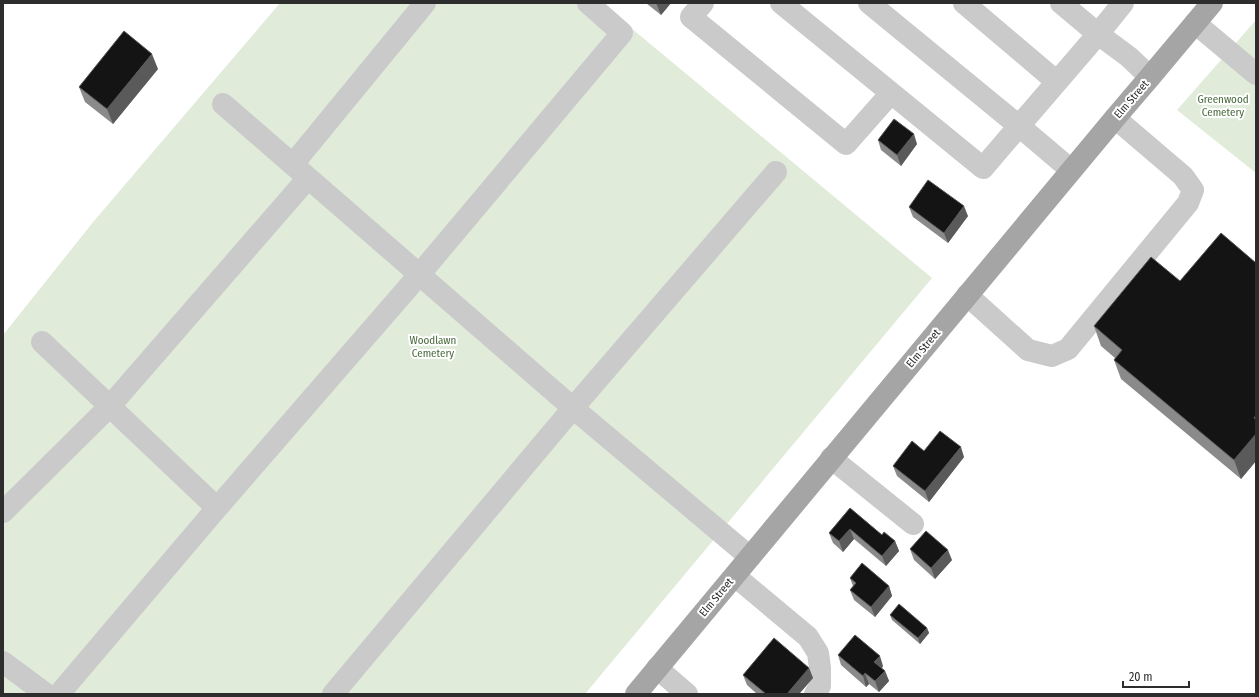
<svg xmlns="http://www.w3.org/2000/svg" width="1259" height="697" viewBox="0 0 1259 697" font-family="'Fira Sans Condensed',sans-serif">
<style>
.green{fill:#e0ebda}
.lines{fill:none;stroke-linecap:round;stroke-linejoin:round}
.minor{stroke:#cacaca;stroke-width:22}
.major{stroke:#a5a5a5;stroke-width:22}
.wall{fill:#8a8a8a}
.shaded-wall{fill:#5a5a5a}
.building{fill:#141414;stroke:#5a5a5a}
.labels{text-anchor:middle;stroke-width:4;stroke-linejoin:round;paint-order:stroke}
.street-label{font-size:11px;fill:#2d2d2d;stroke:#fff}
.park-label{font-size:11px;fill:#48683b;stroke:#fff}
</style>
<rect width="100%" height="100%" fill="#fff"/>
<!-- green -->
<path class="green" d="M280,3H601L932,278L585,694H3V335L94,221Z
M1256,20V173L1177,110Z"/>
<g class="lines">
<!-- minor -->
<path class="minor" d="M703,3L691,17L846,144L891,93
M781,3L983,168L1019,126L869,3
M964,3L1057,82
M1061,3L1098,34L1123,3
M1195,23L1256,74
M223,104L573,408L750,557
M293,164L425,3
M1071,170L1019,126L1098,34L1129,57L1150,77
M967,295L1028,350L1052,356L1068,349L1188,203L1193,190L1183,176L1115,118
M42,342L217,508
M831,458L913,524
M3,512L110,406L308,178
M735,576L808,637L818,653L820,668V686L815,694
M3,662L46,694
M657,668L687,694
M59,694L217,508L419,275L622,33L588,3
M333,694L573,408L776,172"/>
<!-- major -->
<path class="major" d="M636,694L1115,118L1150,77L1212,3"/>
</g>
<!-- wall -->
<path class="wall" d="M646,3H671L661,15Z
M158,69L113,124L85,102L79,87Z
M878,140L917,144L901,166L881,150Z
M909,207L968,216L948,243L913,217Z
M1256,263V461L1241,479L1121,379L1114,360L1115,358L1101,346L1094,326L1180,281Z
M924,451L964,457L929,502L897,476L893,466Z
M850,508L882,535L895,541L899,551L886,566L854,539L843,552L833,543L829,533Z
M910,549L952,560L935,579L914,560Z
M850,578L889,586L892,596L875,617L854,600L850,590L853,586Z
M890,615L927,628L929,633L920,644L892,620Z
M838,655L883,666L882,668L885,671L889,681L879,692L869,684L866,687L841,665Z
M809,668L813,678L799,694H757L747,685L743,675Z"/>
<!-- shaded-wall -->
<path class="shaded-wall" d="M656,3H671L661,15Z
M152,54L158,69L113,124L107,109Z
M914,134L917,144L901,166L897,155Z
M964,206L968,216L948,243L944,233Z
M1256,434V461L1241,479L1234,460Z
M961,447L964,457L929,502L925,491Z
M850,529L854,539L843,552L839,541Z
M895,541L899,551L886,566L882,556Z
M948,550L952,560L935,579L931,568Z
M889,586L892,596L875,617L871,607Z
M927,628L929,633L920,644L918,638Z
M880,656L883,666L878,673L874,662Z
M809,668L813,678L799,694H787Z
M885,671L889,681L879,692L875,681Z
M865,673L869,684L866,687L863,676Z"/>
<!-- building -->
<path class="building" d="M124,31L152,54L107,109L79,87Z
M894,119L914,134L897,155L878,140Z
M928,180L964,206L944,233L909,207Z
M1221,233L1256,263V415L1254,418L1256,420V434L1234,460L1114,360L1122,350L1094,326L1151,257L1180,281Z
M940,431L961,447L925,491L893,466L912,441L924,451Z
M850,508L882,535L884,532L895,541L882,556L850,529L839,541L829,533Z
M926,531L948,550L931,568L910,549Z
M862,563L889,586L871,607L850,590L856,583L850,578Z
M899,604L927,628L918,638L890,615Z
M855,635L880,656L874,662L885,671L875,681L865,673L863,676L838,655Z
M774,638L809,668L787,694H766L743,675Z"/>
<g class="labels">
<!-- street labels -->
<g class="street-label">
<text transform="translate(1131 99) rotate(-49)" y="4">Elm Street</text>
<text transform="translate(923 348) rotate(-50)" y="4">Elm Street</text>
<text transform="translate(716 597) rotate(-50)" y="4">Elm Street</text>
</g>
<!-- park labels -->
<g class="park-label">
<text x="1223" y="103">Greenwood<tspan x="1223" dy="13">Cemetery</tspan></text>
<text x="433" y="344">Woodlawn<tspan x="433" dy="13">Cemetery</tspan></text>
</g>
</g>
<!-- border -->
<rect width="1259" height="697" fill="none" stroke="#2d2d2d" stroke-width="8"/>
<!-- scale -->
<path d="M1123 681v6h66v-6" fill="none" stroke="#2d2d2d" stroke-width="2"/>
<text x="1129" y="681" font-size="12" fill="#2d2d2d" stroke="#ffffff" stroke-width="3" paint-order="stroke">20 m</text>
</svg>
